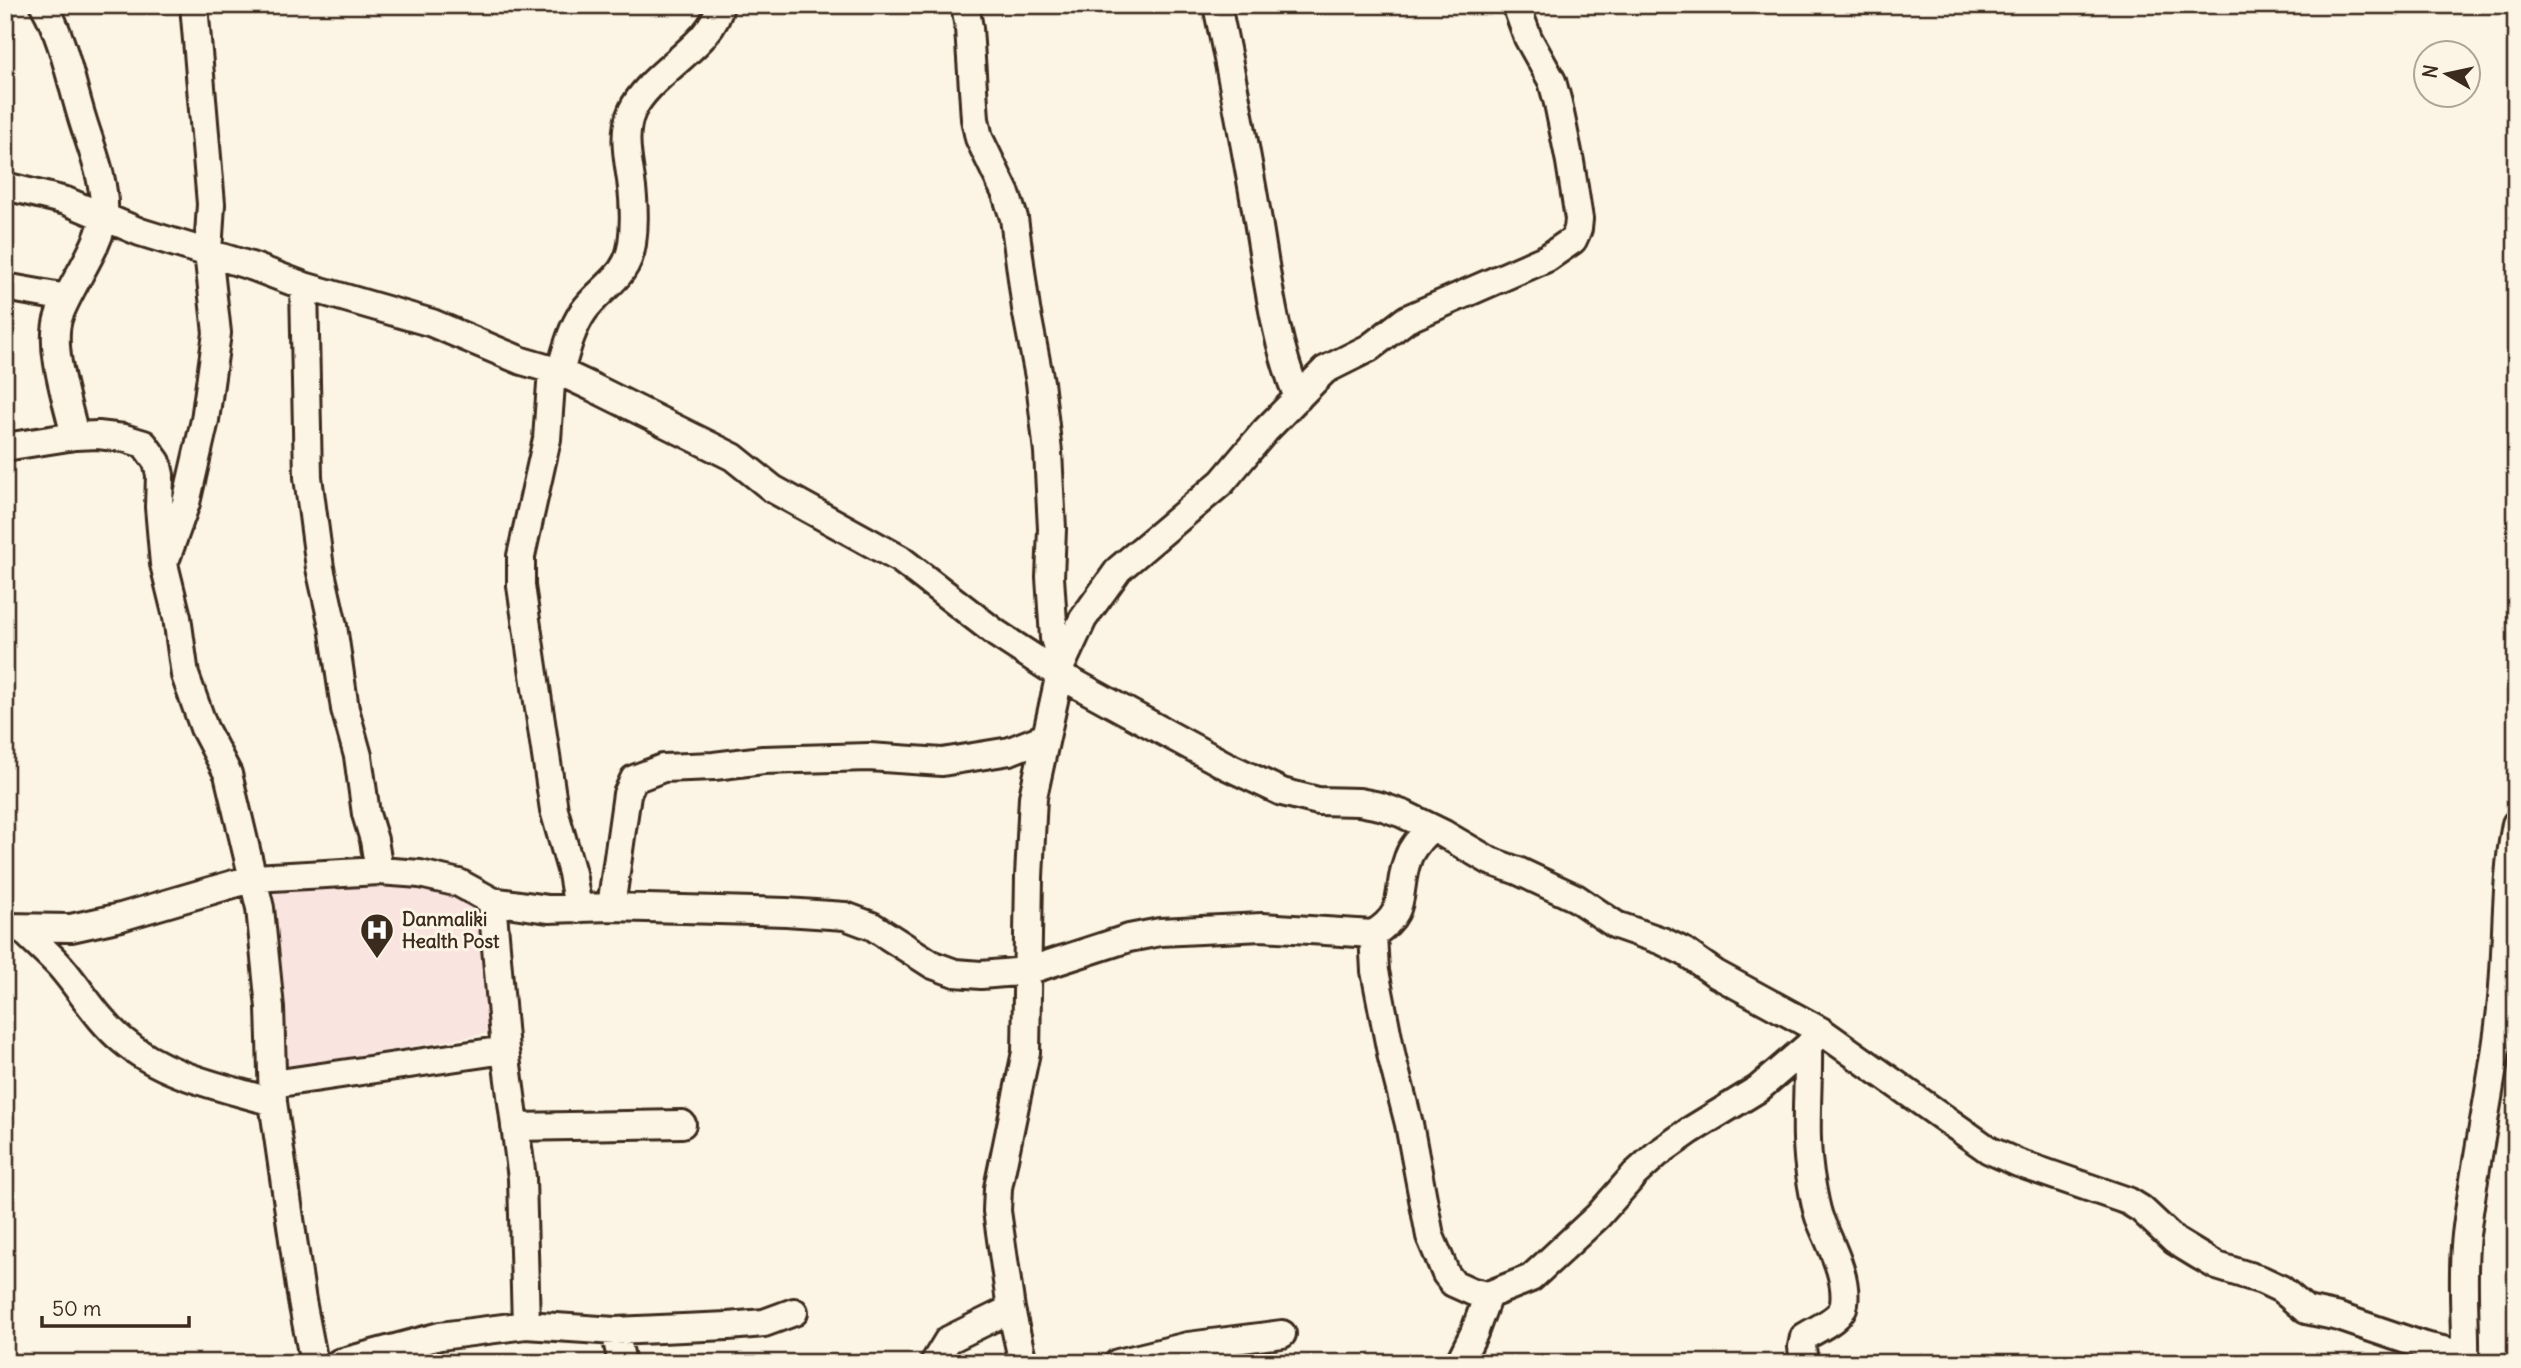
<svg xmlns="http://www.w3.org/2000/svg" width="2521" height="1368" viewBox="0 0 2521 1368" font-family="Delius,sans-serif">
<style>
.built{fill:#f9e4e0}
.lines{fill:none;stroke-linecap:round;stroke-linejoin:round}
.minor-casing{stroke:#3b2a1e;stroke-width:32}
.minor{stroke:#fcf5e5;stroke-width:26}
.labels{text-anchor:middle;stroke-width:6;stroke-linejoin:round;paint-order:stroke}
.poi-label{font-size:19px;font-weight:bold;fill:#3b2a1e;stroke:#fcf5e5;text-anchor:start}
</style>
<rect width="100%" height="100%" fill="#fcf5e5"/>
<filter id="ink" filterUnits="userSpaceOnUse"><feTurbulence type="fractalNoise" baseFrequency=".0143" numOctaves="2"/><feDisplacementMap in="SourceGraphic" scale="14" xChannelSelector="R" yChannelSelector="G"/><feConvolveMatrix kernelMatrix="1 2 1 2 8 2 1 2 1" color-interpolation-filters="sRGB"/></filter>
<g filter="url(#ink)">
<!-- built -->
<path class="built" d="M472,883L494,1032L281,1071L263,888Z"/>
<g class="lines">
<!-- minor casing -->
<g class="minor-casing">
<path id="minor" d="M44,5C64,40 71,83 83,121C92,150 106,183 104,214C102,244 70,285 59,316C48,347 68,404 75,436
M965,5L969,28L975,119L979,138L1006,194L1014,218L1026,309L1040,382L1048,452L1052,529L1050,577L1054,638L1062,664
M1217,5C1232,77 1246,149 1258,221C1268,282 1275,341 1298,398
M5,186L66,201L140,232L254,267L304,286L432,323L522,361L560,372L592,387L733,457L773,489L900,559L997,634L1060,675L1122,709L1227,766L1282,792L1318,801L1359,802L1380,806L1403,814L1444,834L1490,861L1518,871L1576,898L1616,925L1662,941L1685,952L1716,974L1821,1031L1989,1150L2018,1163L2128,1201L2141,1209L2175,1241L2198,1255L2217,1266L2262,1280L2281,1289L2306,1310L2339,1317L2424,1346L2465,1355
M304,286L308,477L320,568L333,626L345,709L358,756L366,814L374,840L379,871
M5,287L67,298
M552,370L547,439L521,556V586L554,810L572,873L578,909
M560,372C566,351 571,330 583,312C601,286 627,279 632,244C635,223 634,201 631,180C628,158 622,133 632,111C649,73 714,44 720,5
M5,447L75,436L98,435L124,438L144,444L157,462L160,475L159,507L164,564L177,617L185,675L204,728L228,774L260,908L270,1008L273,1102L302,1301L314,1363
M167,556L186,503L205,420L217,333L208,252L211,204L194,5
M492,901L505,1050L522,1178L526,1325
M611,907L627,794L634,779L663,768L714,766L763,760L869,757L942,762L1010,751L1045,737
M5,927L71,928L121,917L254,878L379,871L420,874L459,883L492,901L548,909L611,907L786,912L845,916L872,926L933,965L955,973L981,975L1027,971L1129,938L1160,932L1262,927L1373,934C1410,911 1395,893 1408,858C1412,846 1422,837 1430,828
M22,929C34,941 48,953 60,966C81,990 97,1019 122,1040C163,1076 222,1087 273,1102
M1373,934L1375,971L1392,1058L1409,1124L1430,1236L1446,1274L1453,1283L1473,1292L1488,1295L1531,1278L1598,1216L1635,1174L1657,1154L1691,1130L1758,1089L1808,1046L1821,1031
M273,1084L505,1050
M515,1127L682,1124
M615,1331L622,1363
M339,1363L440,1336L526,1325L615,1331L728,1326L764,1323L794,1312
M934,1363L948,1340L1011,1309
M1023,1363L1011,1309L997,1211L998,1188L1026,1052L1029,877L1033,797L1062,664L1083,619L1119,569L1222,482L1265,431L1325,370L1369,348L1407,319L1547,258L1573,240L1578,229L1579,219L1570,162L1558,103L1552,81L1528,38L1516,5
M1118,1363L1188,1346L1282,1334
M1459,1363L1474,1333L1488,1295
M1804,1363L1802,1347L1804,1337C1816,1329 1842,1319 1844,1304C1848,1275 1829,1243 1819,1217C1815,1205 1813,1192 1811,1180C1803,1137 1809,1090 1808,1046
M2465,1363C2466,1320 2461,1278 2466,1235C2475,1159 2493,1085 2501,1009C2508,947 2504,885 2516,824"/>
</g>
<!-- minor -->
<use href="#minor" class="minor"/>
</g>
</g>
<!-- icons -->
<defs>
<g id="hospital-pin" transform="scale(1.75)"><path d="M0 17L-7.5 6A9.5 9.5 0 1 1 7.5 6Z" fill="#3b2a1e" stroke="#fcf5e5"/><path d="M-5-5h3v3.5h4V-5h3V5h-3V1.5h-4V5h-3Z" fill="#fff"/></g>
</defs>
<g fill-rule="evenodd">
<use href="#hospital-pin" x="377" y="930"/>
</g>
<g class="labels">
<!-- poi labels -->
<g class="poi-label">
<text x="402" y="926">Danmaliki<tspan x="402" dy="22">Health Post</tspan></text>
</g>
</g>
<!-- margin -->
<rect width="2521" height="1368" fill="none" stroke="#fcf5e5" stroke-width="28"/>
<rect x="14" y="14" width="2493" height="1340" fill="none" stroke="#3b2a1e" stroke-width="2.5" filter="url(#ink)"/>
<!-- north arrow -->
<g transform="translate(2447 74) rotate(279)"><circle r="33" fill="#fcf5e5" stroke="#afa495" stroke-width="2"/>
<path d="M0-5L12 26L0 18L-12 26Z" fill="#3b2a1e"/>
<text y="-10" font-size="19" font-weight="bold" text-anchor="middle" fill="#3b2a1e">N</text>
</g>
<!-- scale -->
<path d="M42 1316v10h147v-10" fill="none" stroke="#3b2a1e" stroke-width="3.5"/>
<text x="52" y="1316" font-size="21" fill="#3b2a1e" stroke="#fcf5e5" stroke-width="5" paint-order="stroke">50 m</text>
</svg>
